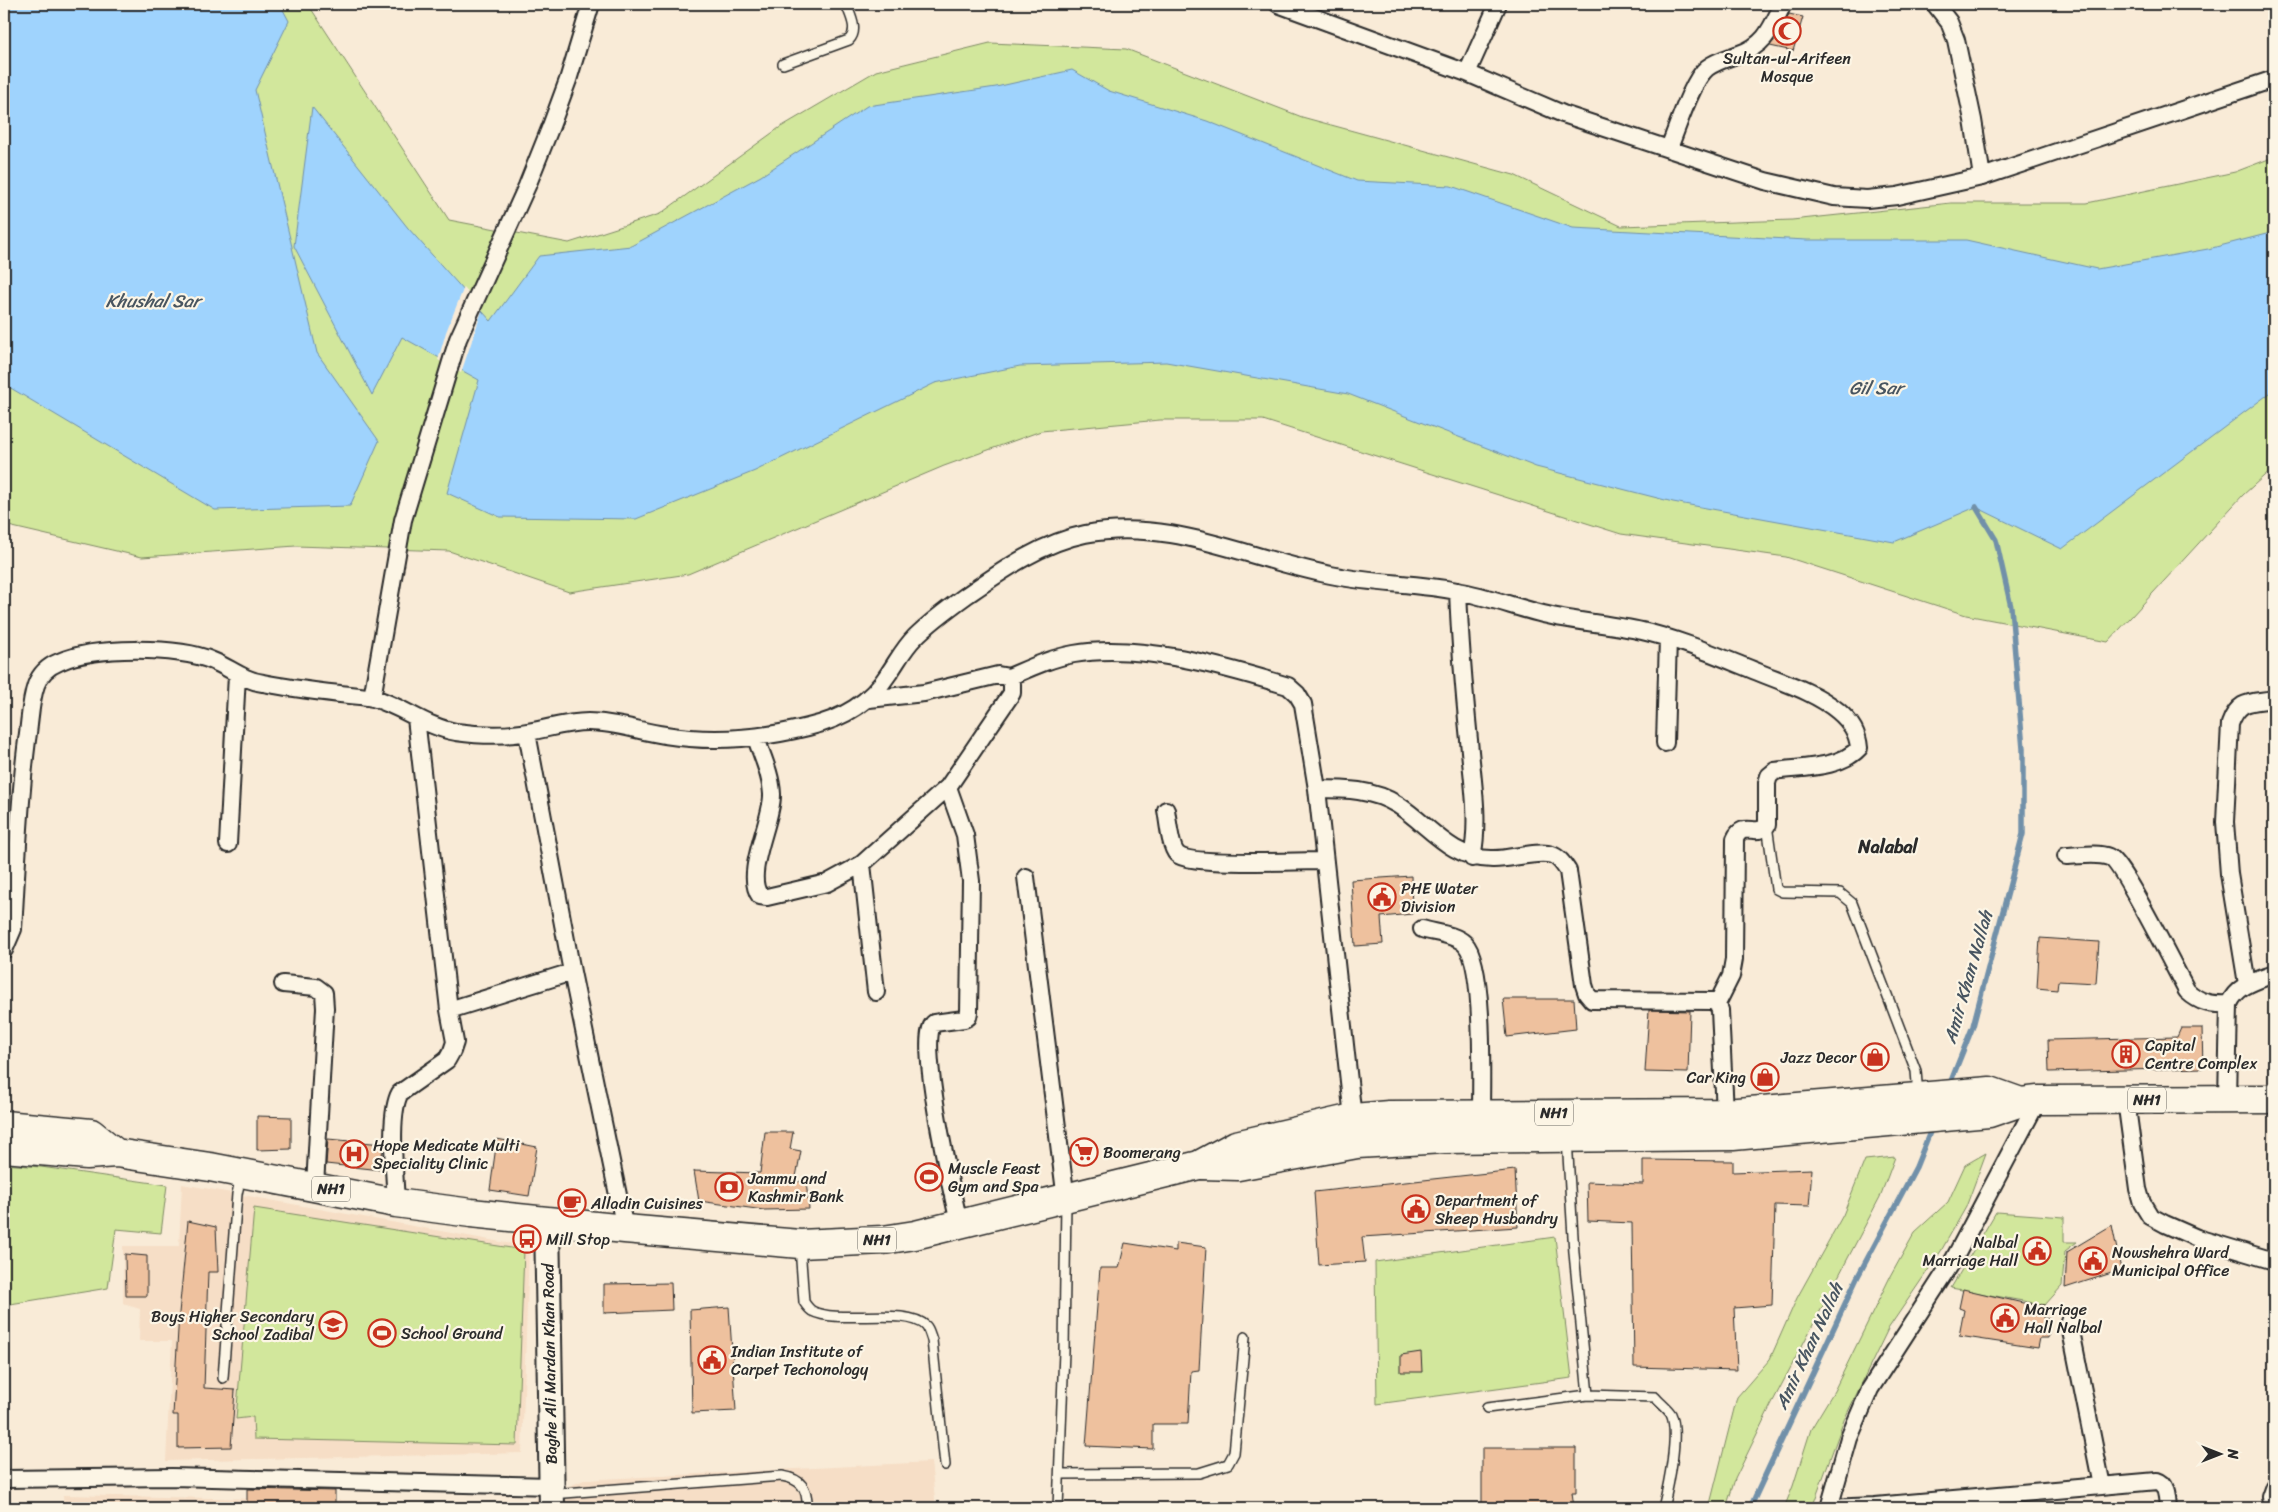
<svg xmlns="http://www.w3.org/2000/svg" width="2278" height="1512" viewBox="0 0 2278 1512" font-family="Sriracha,sans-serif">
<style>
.built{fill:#f6dec6}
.green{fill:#d2e79c;stroke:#7e8964}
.water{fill:#9fd3fd;stroke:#7190a9}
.pier{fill:#f9ebd7}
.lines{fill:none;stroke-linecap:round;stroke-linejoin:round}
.stream{stroke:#7190a9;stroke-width:5.5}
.building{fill:#eec19e;stroke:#2b2b2b}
.service-casing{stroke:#2b2b2b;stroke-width:12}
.minor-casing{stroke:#2b2b2b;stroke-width:20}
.secondary-casing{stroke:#2b2b2b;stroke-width:28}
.trunk-casing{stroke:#2b2b2b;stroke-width:31}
.service{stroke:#fcf5e5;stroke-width:9}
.minor{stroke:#fcf5e5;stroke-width:16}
.secondary{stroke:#fcf5e5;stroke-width:24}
.trunk{stroke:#fcf5e5;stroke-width:28}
.labels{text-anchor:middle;stroke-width:4.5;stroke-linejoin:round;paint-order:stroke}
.shield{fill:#fcf5e5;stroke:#6a6863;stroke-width:1}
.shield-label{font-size:15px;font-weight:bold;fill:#2b2b2b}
.poi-label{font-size:16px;fill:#2b2b2b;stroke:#fcf5e5;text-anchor:start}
.street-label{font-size:16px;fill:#2b2b2b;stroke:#fcf5e5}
.water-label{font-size:18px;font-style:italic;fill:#485560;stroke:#fcf5e5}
.neighbourhood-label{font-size:18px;font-weight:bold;fill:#2b2b2b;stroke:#fcf5e5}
</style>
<rect width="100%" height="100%" fill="#f9ebd7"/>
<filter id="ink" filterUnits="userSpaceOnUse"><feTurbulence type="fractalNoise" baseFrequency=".02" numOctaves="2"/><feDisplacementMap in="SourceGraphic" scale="10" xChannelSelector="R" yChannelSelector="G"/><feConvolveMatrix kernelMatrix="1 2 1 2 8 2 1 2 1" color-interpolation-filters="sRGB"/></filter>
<g filter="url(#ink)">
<!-- built -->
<path class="built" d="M182,1184L529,1247L522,1453L166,1461L172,1341H139L140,1309L123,1304V1246H179Z
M931,1462L936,1508H64L63,1495L525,1504L584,1480Z"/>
<!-- green -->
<path class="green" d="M4,4H308L449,220L569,243L660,214L779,128L876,71L990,43L1126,49L1302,117L1514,175L1621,226L1792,220L1951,203H2087L2235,172L2274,157V467L2243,495L2108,642L1966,615L1786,557L1621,534L1263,420H1160L1041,431L944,466L688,574L569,592L449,551L296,546L142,557L4,525Z
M1986,1153L1966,1207L1941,1251L1888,1329L1844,1420L1812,1508H1784L1793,1486L1811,1429L1834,1391L1890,1277L1915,1232L1948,1202L1965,1165Z
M1895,1157L1880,1197L1771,1405L1735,1479L1726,1508H1709L1737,1397L1770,1359L1797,1298L1843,1215L1865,1160Z
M4,1164L41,1167L167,1185L161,1233L116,1229L108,1288L4,1305Z
M254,1208L524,1250L517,1445L254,1439L253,1417L236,1419Z
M1996,1212L2064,1217V1242H2077L2065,1251L2062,1286L2045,1305L1951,1288Z
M1555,1237L1572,1378L1377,1404L1375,1262Z"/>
<!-- water -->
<path class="water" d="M4,4H280L289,21L255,90L317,353L379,441L350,506L215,510L4,384Z
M1072,70L1109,91L1207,121L1357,181L1451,186L1573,228L1807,240H1966L2097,269L2208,249L2274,232V390L2062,549L1976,507L1894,542L1673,502L1536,467L1348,394L1166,362L1020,366L935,383L755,471L636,519L500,517L447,493L479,380L402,337L372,395L294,246L312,107L408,228L491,321L539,256L631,246L761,176L867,106L996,87Z"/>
<!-- pier -->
<path class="pier" d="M464,287L483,308L461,373L438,360L446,332Z"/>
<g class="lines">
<!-- stream -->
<path class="stream" d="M1949,1086L1973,1026L2023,834V749L2011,607L1996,540L1976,507
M1750,1508L1857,1278L1916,1167L1932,1127"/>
</g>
<!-- building -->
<path class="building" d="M1789,14L1803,17L1793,51L1770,46Z
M1411,876L1412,914L1381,917L1383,944L1355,946L1351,880Z
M2040,938L2099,942L2096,983L2058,981L2057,990L2037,988Z
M1503,999H1574L1576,1029L1507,1037Z
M1649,1010L1690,1011L1688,1073L1645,1072Z
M2181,1028H2202L2203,1068L2049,1072L2048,1040L2177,1037Z
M257,1116L291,1117V1149L257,1150Z
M765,1132H793L790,1149L801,1151L795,1182L806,1181L809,1209L764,1210L699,1201L694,1171L760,1173Z
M328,1139L383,1144L381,1170L326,1164Z
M497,1139L537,1147L529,1196L490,1190Z
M1643,1160L1733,1161V1172L1812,1169L1809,1206L1775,1205L1772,1305L1734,1308L1737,1370L1634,1367L1632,1223L1588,1221L1587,1182L1643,1184Z
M1515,1170L1518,1227L1362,1237L1365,1262L1319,1265L1314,1192Z
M188,1221L216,1227L218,1272H208L204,1388L235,1390L231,1447L178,1448V1415H173L179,1313Z
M2112,1225L2121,1270L2065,1288L2067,1252Z
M1125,1243L1176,1251V1243L1206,1247L1199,1370L1191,1371L1188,1424H1153V1449L1086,1446L1100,1268H1119Z
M125,1254L147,1256V1296H126Z
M671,1283L672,1310L604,1313V1284Z
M1963,1289L2023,1303L2045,1305L2043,1318L2051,1319L2048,1338H2040L2038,1348L1959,1336L1964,1310L1959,1308Z
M729,1307L736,1411L692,1413L690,1310Z
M1421,1352L1422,1372H1401V1355Z
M1482,1448H1576V1492H1572L1574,1508H1482Z
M247,1489L335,1491V1508H247Z"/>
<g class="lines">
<!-- service casing -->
<g class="service-casing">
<path id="service" d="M783,64L849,40C859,30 850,15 846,4
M1767,825L1776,889L1782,892L1840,893L1852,903L1916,1071L1918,1095
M1567,1139L1574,1253L1588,1395L1655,1397C1659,1402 1667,1408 1671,1414C1680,1433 1668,1488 1663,1508
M800,1247L804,1302C806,1305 809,1309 812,1311C839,1325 906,1306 926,1326C929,1329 930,1335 932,1340L945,1465
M223,1378L237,1194L241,1176
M1487,1408L1588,1395
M1060,1474L1199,1473L1228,1464L1234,1453L1245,1337
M552,1494L782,1476C801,1479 808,1488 807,1508
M1058,1508L1064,1351L1066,1200"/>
</g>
<!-- minor casing -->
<g class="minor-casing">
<path id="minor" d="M1278,4L1467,73L1563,114L1765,181L1834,197L1867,199L1897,196L1982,177L2274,79
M1935,4L1949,22L1956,40L1973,120L1982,177
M1467,73L1498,4
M1669,148C1677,129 1692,80 1707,68C1716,61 1728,58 1739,54C1766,45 1771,28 1783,4
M1458,591C1460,641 1464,690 1469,740C1472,779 1480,819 1472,858
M1009,677C1030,668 1051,658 1074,654C1138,642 1226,667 1288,686L1297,694L1303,704L1317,789L1353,1118
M372,698L403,520L458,339L527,186L551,126L568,80L591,4
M527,733L572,972L625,1229
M756,738C762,756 771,774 772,794C773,820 743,874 760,896L767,897L827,883L862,864L948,787L1012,693V684L1009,677L998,675L924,693L869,699
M1665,743L1668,638
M948,787L965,835L971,881L969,1012L968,1017L964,1019L934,1023C916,1036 953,1196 959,1223
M1317,789C1345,789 1373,789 1398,805C1429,825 1451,859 1492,859C1509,860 1537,850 1552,855C1559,857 1564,865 1568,871L1584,985L1587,994L1592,1000L1712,1001L1717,1004L1720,1010L1725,1113L1728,1121
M1166,810C1168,820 1170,847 1177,854C1188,866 1303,861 1325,861
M228,844L237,675
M2066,856C2079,856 2096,852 2109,857C2122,862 2176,971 2187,991C2200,1003 2211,1005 2229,1004
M862,864L876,992
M1026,877L1066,1200
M1422,929C1435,933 1455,934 1465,944C1485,964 1481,1083 1481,1115
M4,950L13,929C17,866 19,802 27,740C30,722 30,702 36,685C40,674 49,666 59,662C93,646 178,646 213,661C230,668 243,680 263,683C288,688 314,691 340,694C351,695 363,696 373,698C402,706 426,727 456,732C477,735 500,736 522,733C544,730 565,722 588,722C615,722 639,731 665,735C714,743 760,739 808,727C843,719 870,703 889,673C898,660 904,648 915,637C931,621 949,608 967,595C1003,570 1041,543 1085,534C1172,517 1252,561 1336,576C1376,584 1417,583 1457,591C1486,596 1515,607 1543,614C1576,622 1610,624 1642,631C1682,640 1720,657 1758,672C1785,683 1815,692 1838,711C1850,721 1858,733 1859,748C1840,769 1801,767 1775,771L1769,776L1767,783V825C1757,838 1743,820 1735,839L1734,959L1731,976L1717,1004
M283,984L316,987L324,993L325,1008L315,1186
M2247,984L2229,874L2225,822L2230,724C2239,699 2250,703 2274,699
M449,1010L572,972
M2227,1099L2229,1004C2237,985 2256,981 2274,974
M2126,1100L2138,1189L2142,1203L2150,1216L2165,1224L2197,1238L2274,1261
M396,1203C395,1176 388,1114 400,1093L447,1060L452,1051L455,1042L449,1010L416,718
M2069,1321L2102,1486
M4,1479L172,1477L551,1486
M1829,1508L1849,1438L1870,1389L1954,1259L2038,1100
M1829,1508L1875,1506L2157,1481C2168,1484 2167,1499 2168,1508
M2272,1508L2270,1497L2274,1486"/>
</g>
<!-- secondary casing -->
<g class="secondary-casing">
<path id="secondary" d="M547,1220L552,1508"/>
</g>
<!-- trunk casing -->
<g class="trunk-casing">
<path id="trunk" d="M4,1125L91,1133L116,1153
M4,1148L87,1155L116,1153L210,1167L396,1203L471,1213L625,1229L800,1244L883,1240L915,1235L1199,1165L1236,1145L1353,1118L1389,1115L1725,1113L1990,1091L2021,1102
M1201,1165L1238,1166L1357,1144L1444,1139L1733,1136L1989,1113L2021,1102L2038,1100L2274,1099"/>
</g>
<!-- service -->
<use href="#service" class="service"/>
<!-- minor -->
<use href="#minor" class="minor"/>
<!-- secondary -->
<use href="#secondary" class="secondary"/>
<!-- trunk -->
<use href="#trunk" class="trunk"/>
</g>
</g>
<!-- icons -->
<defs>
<g id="mosque-ring" transform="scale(1.4375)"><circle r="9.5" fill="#fcf5e5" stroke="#c8321e" stroke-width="1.5"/><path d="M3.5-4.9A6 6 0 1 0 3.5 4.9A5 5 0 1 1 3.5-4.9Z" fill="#c8321e"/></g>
<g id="civic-ring" transform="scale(1.4375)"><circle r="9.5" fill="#fcf5e5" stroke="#c8321e" stroke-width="1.5"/><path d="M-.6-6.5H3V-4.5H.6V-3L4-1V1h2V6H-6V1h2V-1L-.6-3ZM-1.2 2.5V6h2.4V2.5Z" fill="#c8321e"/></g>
<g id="building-ring" transform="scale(1.4375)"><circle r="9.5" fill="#fcf5e5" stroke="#c8321e" stroke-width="1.5"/><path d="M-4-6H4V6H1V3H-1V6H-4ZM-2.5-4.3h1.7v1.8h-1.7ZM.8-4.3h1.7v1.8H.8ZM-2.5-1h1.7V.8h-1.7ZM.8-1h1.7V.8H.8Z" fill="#c8321e"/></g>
<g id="shop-ring" transform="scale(1.4375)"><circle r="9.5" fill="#fcf5e5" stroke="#c8321e" stroke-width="1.5"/><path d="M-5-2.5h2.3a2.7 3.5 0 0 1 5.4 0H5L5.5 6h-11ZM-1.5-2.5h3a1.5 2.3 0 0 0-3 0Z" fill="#c8321e"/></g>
<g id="supermarket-ring" transform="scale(1.4375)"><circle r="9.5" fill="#fcf5e5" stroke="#c8321e" stroke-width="1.5"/><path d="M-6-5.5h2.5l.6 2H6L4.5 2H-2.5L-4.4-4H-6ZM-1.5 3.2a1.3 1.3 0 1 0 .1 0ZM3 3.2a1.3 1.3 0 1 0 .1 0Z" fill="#c8321e"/></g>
<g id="hospital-ring" transform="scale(1.4375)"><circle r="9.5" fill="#fcf5e5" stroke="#c8321e" stroke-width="1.5"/><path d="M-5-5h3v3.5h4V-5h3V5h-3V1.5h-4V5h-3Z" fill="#c8321e"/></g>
<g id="stadium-ring" transform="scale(1.4375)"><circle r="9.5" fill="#fcf5e5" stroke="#c8321e" stroke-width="1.5"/><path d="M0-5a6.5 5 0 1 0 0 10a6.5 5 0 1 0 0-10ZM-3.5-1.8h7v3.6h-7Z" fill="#c8321e"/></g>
<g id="bank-ring" transform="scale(1.4375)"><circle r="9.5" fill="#fcf5e5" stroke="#c8321e" stroke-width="1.5"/><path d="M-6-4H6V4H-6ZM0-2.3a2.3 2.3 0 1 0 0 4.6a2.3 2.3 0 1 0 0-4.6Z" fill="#c8321e"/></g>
<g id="cafe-ring" transform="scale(1.4375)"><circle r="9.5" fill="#fcf5e5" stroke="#c8321e" stroke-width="1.5"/><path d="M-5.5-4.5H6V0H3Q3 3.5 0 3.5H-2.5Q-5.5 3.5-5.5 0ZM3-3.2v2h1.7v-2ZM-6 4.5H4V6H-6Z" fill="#c8321e"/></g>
<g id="bus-ring" transform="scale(1.4375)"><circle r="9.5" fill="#fcf5e5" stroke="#c8321e" stroke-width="1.5"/><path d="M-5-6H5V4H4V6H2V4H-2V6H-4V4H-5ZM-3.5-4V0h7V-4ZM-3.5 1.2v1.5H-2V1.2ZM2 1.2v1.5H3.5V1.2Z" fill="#c8321e"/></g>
<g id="school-ring" transform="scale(1.4375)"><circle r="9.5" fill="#fcf5e5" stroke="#c8321e" stroke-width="1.5"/><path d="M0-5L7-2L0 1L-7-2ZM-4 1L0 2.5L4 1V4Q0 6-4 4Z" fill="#c8321e"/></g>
</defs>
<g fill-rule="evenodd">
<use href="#mosque-ring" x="1787" y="31"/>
<use href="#civic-ring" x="1382" y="897"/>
<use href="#building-ring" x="2126" y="1054"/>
<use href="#shop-ring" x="1875" y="1057"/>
<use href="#shop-ring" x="1765" y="1077"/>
<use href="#supermarket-ring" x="1084" y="1152"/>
<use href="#hospital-ring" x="354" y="1154"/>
<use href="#stadium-ring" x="929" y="1177"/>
<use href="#bank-ring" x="729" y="1187"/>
<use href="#cafe-ring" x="572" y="1203"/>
<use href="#civic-ring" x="1416" y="1209"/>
<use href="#bus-ring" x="527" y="1239"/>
<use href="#civic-ring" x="2037" y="1251"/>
<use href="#civic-ring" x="2093" y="1261"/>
<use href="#civic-ring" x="2005" y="1318"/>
<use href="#school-ring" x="333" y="1325"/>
<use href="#stadium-ring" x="382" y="1333"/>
<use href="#civic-ring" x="712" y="1360"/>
</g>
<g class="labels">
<!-- shield labels -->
<g class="shield">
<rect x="2128" y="1087.5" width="38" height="25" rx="4"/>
<rect x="1535" y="1100.5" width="38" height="25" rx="4"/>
<rect x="312" y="1176.5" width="38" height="25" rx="4"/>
<rect x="858" y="1227.5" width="38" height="25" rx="4"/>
</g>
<g class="shield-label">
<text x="2147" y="1105">NH1</text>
<text x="1554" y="1118">NH1</text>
<text x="331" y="1194">NH1</text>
<text x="877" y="1245">NH1</text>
</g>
<!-- poi labels -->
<g class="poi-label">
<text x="1787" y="64" text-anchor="middle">Sultan-ul-Arifeen<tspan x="1787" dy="18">Mosque</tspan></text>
<text x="1401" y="894">PHE Water<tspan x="1401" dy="18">Division</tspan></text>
<text x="2145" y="1051">Capital<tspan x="2145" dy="18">Centre Complex</tspan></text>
<text x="1856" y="1063" text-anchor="end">Jazz Decor</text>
<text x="1746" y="1083" text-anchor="end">Car King</text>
<text x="373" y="1151">Hope Medicate Multi<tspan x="373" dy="18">Speciality Clinic</tspan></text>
<text x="1103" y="1158">Boomerang</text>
<text x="948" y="1174">Muscle Feast<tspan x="948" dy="18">Gym and Spa</tspan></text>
<text x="748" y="1184">Jammu and<tspan x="748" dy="18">Kashmir Bank</tspan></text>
<text x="1435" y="1206">Department of<tspan x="1435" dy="18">Sheep Husbandry</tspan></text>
<text x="591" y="1209">Alladin Cuisines</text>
<text x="546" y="1245">Mill Stop</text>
<text x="2018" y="1248" text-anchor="end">Nalbal<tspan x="2018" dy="18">Marriage Hall</tspan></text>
<text x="2112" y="1258">Nowshehra Ward<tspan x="2112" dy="18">Municipal Office</tspan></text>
<text x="2024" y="1315">Marriage<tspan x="2024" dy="18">Hall Nalbal</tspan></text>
<text x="314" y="1322" text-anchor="end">Boys Higher Secondary<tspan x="314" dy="18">School Zadibal</tspan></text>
<text x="401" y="1339">School Ground</text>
<text x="731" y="1357">Indian Institute of<tspan x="731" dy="18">Carpet Techonology</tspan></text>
</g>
<!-- street labels -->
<g class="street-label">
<text transform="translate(549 1364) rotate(-91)" y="6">Baghe Ali Mardan Khan Road</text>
</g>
<!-- water labels -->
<g class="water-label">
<text x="153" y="307">Khushal Sar</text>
<text x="1876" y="394">Gil Sar</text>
<text transform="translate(1968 977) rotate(-74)" y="6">Amir Khan Nallah</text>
<text transform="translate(1809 1346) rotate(-65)" y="6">Amir Khan Nallah</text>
</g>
<!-- neighbourhood labels -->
<g class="neighbourhood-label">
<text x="1888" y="853">Nalabal</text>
</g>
</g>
<!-- margin -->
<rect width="2278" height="1512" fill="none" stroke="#fcf5e5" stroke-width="20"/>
<rect x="10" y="10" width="2258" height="1492" fill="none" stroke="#2b2b2b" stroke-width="2" filter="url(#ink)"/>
<!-- north arrow -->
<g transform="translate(2220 1454) rotate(90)" stroke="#fcf5e5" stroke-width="4" paint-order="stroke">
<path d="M0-4L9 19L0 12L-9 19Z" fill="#2b2b2b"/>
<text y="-8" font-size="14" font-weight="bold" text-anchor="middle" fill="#2b2b2b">N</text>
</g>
</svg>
